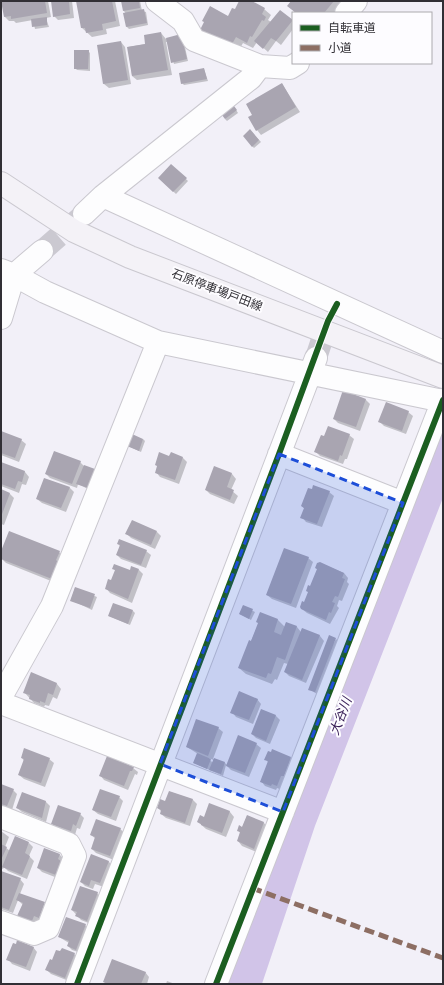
<svg xmlns="http://www.w3.org/2000/svg" width="444" height="985" viewBox="0 0 444 985" font-family="Helvetica,'Noto Sans JP',sans-serif">
<style>
.shadow{fill:#0003;fill-rule:evenodd}
.lines{fill:none;stroke-linecap:round;stroke-linejoin:round}
.river{stroke:#d1c4e8;stroke-width:34}
.building{fill:#a9a5b1}
.street-tunnel{stroke:#cbc9d1;stroke-width:22;stroke-dasharray:22 11;stroke-linecap:butt}
.street-casing{stroke:#cac8cf;stroke-width:24}
.secondary-casing{stroke:#cac8cf;stroke-width:24}
.street{stroke:#fdfdfe;stroke-width:22}
.secondary{stroke:#f4f2f7;stroke-width:22}
.quiet{stroke:#8d6e63;stroke-width:5;stroke-dasharray:10 5;stroke-linecap:butt}
.cycleway-casing{stroke:#fdfcff;stroke-width:8}
.cycleway{stroke:#1b5e20;stroke-width:6}
.marked{fill:#1d4ed8;fill-opacity:0.2;stroke:#1d4ed8;stroke-width:3;stroke-dasharray:8 5;stroke-linejoin:round}
.labels{text-anchor:middle;stroke-width:4;stroke-linejoin:round;paint-order:stroke}
.street-label{font-size:12px;fill:#312f35;stroke:#fdfcff}
.water-label{font-size:13px;font-style:italic;fill:#371d56;stroke:#fdfcff}
</style>
<rect width="100%" height="100%" fill="#f2f0f8"/>
<!-- shadow -->
<path class="shadow" d="M5,1H48L51,17L46,18L49,27L35,29L33,20L16,23L14,21H9L5,17Z
M52,1H72L74,18L58,20L54,16Z
M77,1H115L120,26L106,29L107,34L92,37L82,28Z
M122,1H140L142,11L146,12L148,25L129,29L127,27L126,14L124,11Z
M240,1H249L264,9L271,15L268,20L271,22L280,11L293,22V29L281,45L276,41L268,52L257,42L253,48L243,43L238,52L208,36L202,29L228,17L235,11Z
M293,1H345L336,13H296L289,6Z
M161,33L166,39L181,36L183,38L188,61L174,64L168,42H166L172,75L137,80L132,76L128,47L146,44Z
M121,42L125,47L131,84L109,88L104,84L98,46Z
M88,51L90,53V71L77,70L75,68Z
M204,69L208,81L184,85L182,83Z
M282,84L300,112L261,135L257,130L254,115Z
M233,105L238,113L227,121L225,119Z
M250,130L261,142L254,148L252,146Z
M171,165L188,181L176,194L159,178Z
M344,392L366,400L370,404L360,431L338,423L334,419Z
M408,412L413,416L406,434L384,426L380,422Z
M1,432L21,440L26,444L19,462L1,455Z
M349,435L354,439L347,459H345L343,464L320,456L316,452L325,437Z
M143,439L145,441L141,452L128,446Z
M171,454L183,458L187,462L179,484L160,477L156,472Z
M80,462L85,467L95,470L90,490L78,484L77,488L50,478L46,474Z
M1,463L25,472L29,477L26,485L22,484L19,493L1,486Z
M215,468L232,474L236,479L231,490L238,496L234,504L210,494L206,490Z
M45,479L70,488L74,492L66,512L42,503L37,499Z
M1,491L10,494L14,498L4,525L1,524Z
M329,492L334,496L322,527L306,522L302,517L305,509L302,506Z
M157,532L161,536L155,549L131,538L127,534Z
M118,544L146,551L151,555L146,568L121,559L117,555L120,546Z
M59,552L63,556L56,583L6,563L2,559L1,555Z
M308,558L313,562L296,608L272,599L267,595Z
M320,563L344,573L348,578L347,582L349,584L342,601L339,600L337,606L339,608L330,624L307,613L302,609L318,570L316,568Z
M114,569L131,571L139,570L143,574L132,603L110,593L106,588L112,582L116,571Z
M75,588L97,597L92,610L71,600Z
M243,606L255,612L251,620L240,614Z
M133,611L135,613L130,625L109,616Z
M260,613L278,620L285,627L286,623L297,627L301,632L302,629L320,636L324,641L306,683L289,676L285,672L288,664L284,663L277,680L275,679L272,684L246,674L239,668L259,623Z
M336,639L340,643L320,696L309,689Z
M32,674L57,684L61,689L57,699L53,697L49,706L45,705L44,707L34,703L24,692Z
M257,699L261,704L253,724L236,717L232,712Z
M262,710L276,716L280,720L270,744L256,738L252,734Z
M218,728L223,732L213,759L225,763L227,765L256,744L261,748L249,777L231,770L226,765L223,776L194,763L198,754L187,747ZM208,758L214,760L213,763Z
M22,758L49,759L54,763L45,787L24,779L19,775L24,761Z
M291,758L295,762L282,790L277,788L276,790L265,786L261,781L269,763L265,759Z
M133,768L138,772L137,775L135,774L128,790L104,780L100,775Z
M1,785L13,790L17,794L12,810L1,806Z
M170,792L193,800L197,804L190,826L166,818L161,814L162,812L158,808L166,802Z
M23,793L46,802L50,806L46,822L22,812L17,808Z
M119,797L123,801L116,821L98,814L93,810Z
M210,805L230,812L234,817L226,837L206,829L198,822L205,818Z
M80,814L84,818L80,829L77,828L75,835L57,828L52,824Z
M247,816L264,823L268,828L259,853L242,846L238,841L241,834L238,830L242,828Z
M120,829L125,833L114,860L96,853L92,849L96,839L91,835Z
M1,831L9,837L5,847L10,851L29,843L33,847L29,856L34,861L27,879L8,871L4,867L3,869L1,868Z
M59,854L64,859L60,879L42,872L38,868Z
M108,861L113,866L104,887L95,884L93,889L85,886L81,882Z
M1,873L20,879L24,884L20,894L44,903L49,908L43,922L38,920L36,925L23,920L19,916L23,905L18,900L13,913L1,909Z
M97,893L101,897L91,924L81,920L72,910Z
M85,925L90,930L81,953L72,950L68,946L69,943L59,937Z
M33,947L37,952L30,971L12,964L8,959Z
M74,954L79,958L69,981L51,974L46,969L53,961Z
M145,972L149,977L147,984H107L104,982Z
M167,981L175,984H166Z"/>
<g class="lines">
<!-- river -->
<path class="river" d="M244,984L299,820L443,451"/>
</g>
<!-- building -->
<path class="building" d="M1,1H45L47,13L11,19V16L4,17Z
M51,1H69L70,14L53,17Z
M76,1H112L116,21L102,24L103,30L86,33L85,28H81Z
M121,1H139L140,8L123,11Z
M239,1H252L265,8L262,14L266,17L264,21L262,20L252,37L250,36L247,43L236,37L231,46L200,30L204,22L202,21L210,6L228,16L232,8L235,9Z
M291,1H334L324,13H296L287,6Z
M144,9L147,23L126,27L123,13Z
M280,10L293,20L276,41L271,38L263,49L254,41Z
M47,17V25L32,27L31,19Z
M161,32L168,70L132,76L127,47L145,44L144,35Z
M181,34L187,59L171,63L166,38Z
M121,41L128,80L103,84L97,45Z
M74,50H89L88,69H74Z
M204,68L207,79L181,84L179,73Z
M282,83L296,107L256,131L248,117L252,115L246,104Z
M231,102L237,110L225,119L219,111Z
M250,129L259,140L252,147L243,136Z
M171,164L187,178L173,192L158,178Z
M343,390L366,399L356,427L333,419Z
M386,402L409,411L402,431L378,422Z
M328,426L350,434L342,456L340,455L338,461L314,452L321,435L324,436Z
M1,431L22,439L15,458L1,453Z
M132,434L143,439L139,451L127,446Z
M54,451L81,461L72,484L45,474Z
M159,452L169,456L171,452L183,457L175,480L155,473L157,466L155,465Z
M1,462L25,471L22,482L18,481L15,489L1,484Z
M84,465L95,469L88,488L76,484Z
M214,466L232,473L227,487L234,490L230,500L205,490Z
M44,478L70,487L61,508L36,499Z
M313,485L330,491L317,524L300,518L304,508L301,506L308,488L312,489Z
M1,489L10,493L1,517Z
M132,520L157,531L151,545L125,534Z
M9,531L60,551L56,560L58,562L52,579L1,559V551Z
M119,539L147,550L141,565L116,555L120,545L117,544Z
M284,548L309,557L291,604L266,595Z
M320,562L344,573L342,578L345,579L338,597L335,596L332,602L335,603L331,613L329,612L326,620L301,609L300,607L302,601L304,602L308,592L306,591L308,585L310,586L317,569L315,568L317,563Z
M114,564L130,570L131,566L139,569L128,599L105,589L108,579L111,580L115,570L112,569Z
M75,587L95,594L90,608L70,601Z
M113,603L133,610L128,624L108,616Z
M243,605L253,609L249,619L239,614Z
M260,612L278,619L274,632L281,635L286,622L297,626L285,660L277,657L271,674L268,673L266,678L238,668L249,640L251,641L258,623L256,622Z
M302,628L320,635L302,680L284,672Z
M329,635L336,638L315,692L308,690Z
M31,672L57,683L53,695L48,693L45,703L40,701V703L29,699L30,695L23,693Z
M239,691L258,699L249,720L230,713Z
M261,709L276,715L266,741L251,734Z
M196,719L219,727L208,756L186,747Z
M238,735L257,743L245,773L226,766Z
M24,748L50,758L41,783L18,775L24,759L21,758Z
M272,749L291,757L284,776H281L277,786L272,784L271,786L260,782L268,761L264,760L268,751L271,752Z
M197,753L211,759L207,769L193,763Z
M107,756L134,767L132,771H130L124,786L99,776Z
M214,758L225,762L221,774L209,770Z
M1,784L14,789L7,806L1,804Z
M100,789L120,796L111,817L92,810Z
M169,791L193,799L185,823L160,814L161,810L157,808L160,799L165,801Z
M22,792L46,801L42,818L16,808Z
M209,803L230,811L222,833L201,825V824L197,822L200,815L204,817Z
M58,805L81,813L76,826L73,824L71,831L51,824Z
M247,815L264,822L254,849L237,841L240,832L237,831L239,825L242,827Z
M96,819L121,828L110,856L91,849L95,837L90,835Z
M15,836L29,842L25,853L30,856L22,875L2,867Z
M1,844L7,847L1,860Z
M44,848L60,854L58,859L61,861L56,875L37,868Z
M91,854L109,861L100,883L91,880L89,886L80,882Z
M1,871L21,878L9,910L1,907Z
M80,886L98,892L87,921L75,916L77,912L71,910Z
M19,893L45,902L39,918L34,916L32,921L17,916L23,903L16,900Z
M66,917L86,924L76,950L67,946L69,941L58,937Z
M17,940L34,947L26,967L6,960L13,943L16,944Z
M62,948L75,953L65,978L45,970L50,959L52,960L56,950L60,951Z
M112,959L146,972L141,984H108L103,982Z"/>
<g class="lines">
<!-- street-tunnel -->
<path class="street-tunnel" d="M42,251L82,216
M316,358L328,321"/>
<!-- street casing -->
<g class="street-casing">
<path id="street" d="M157,1L183,21L194,40L260,66L290,68L298,63
M346,13L356,1
M103,196L443,352
M84,214L103,196L251,78L260,66
M1,270L14,275L45,292L158,342L443,401
M1,318L14,275L42,251
M279,454L403,503
M1,697L52,606L158,342
M1,703L283,812
M1,817L69,844L75,856L48,928L34,934L1,922
M77,984L316,358
M216,984L443,400"/>
</g>
<!-- secondary casing -->
<g class="secondary-casing">
<path id="secondary" d="M1,183L74,231L130,257L443,377"/>
</g>
<!-- street -->
<use href="#street" class="street"/>
<!-- secondary -->
<use href="#secondary" class="secondary"/>
<!-- quiet -->
<path class="quiet" d="M252,888L443,958"/>
<!-- cycleway casing -->
<g class="cycleway-casing">
<path id="cycleway" d="M77,984L279,454L328,321L337,304
M216,984L443,400"/>
</g>
<!-- cycleway -->
<use href="#cycleway" class="cycleway"/>
</g>
<!-- marked area -->
<path class="marked" d="M279,454L403,503L283,812L160,764Z"/>
<g class="labels">
<!-- street labels -->
<g class="street-label">
<text transform="translate(217 290) rotate(21)" y="4">石原停車場戸田線</text>
</g>
<!-- water labels -->
<g class="water-label">
<text transform="translate(340 716) rotate(-69)" y="5">大谷川</text>
</g>
</g>
<!-- border -->
<rect width="444" height="985" fill="none" stroke="#312f35" stroke-width="4"/>
<!-- legend -->
<rect x="292" y="12" width="140" height="52" fill="#fdfcff" stroke="#abaaae"/>
<rect x="300" y="25" width="20" height="6" fill="#1b5e20" stroke="#abaaae"/>
<text x="328" y="32" font-size="12" fill="#312f35">自転車道</text>
<rect x="300" y="45" width="20" height="6" fill="#8d6e63" stroke="#abaaae"/>
<text x="328" y="52" font-size="12" fill="#312f35">小道</text>
</svg>
